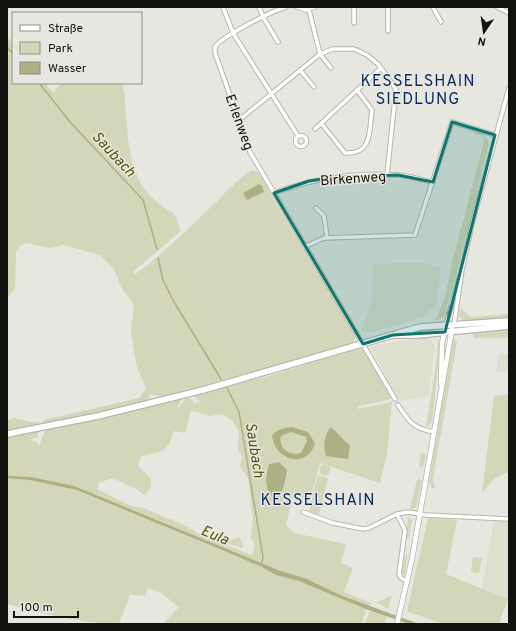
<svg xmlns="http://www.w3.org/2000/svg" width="516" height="631" viewBox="0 0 516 631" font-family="Overpass,sans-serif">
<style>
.built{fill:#dddfcf}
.green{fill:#d3d6b8;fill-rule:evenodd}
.water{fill:#acb082;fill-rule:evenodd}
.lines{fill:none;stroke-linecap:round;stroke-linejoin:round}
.stream{stroke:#acb082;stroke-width:1.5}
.street-casing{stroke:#b6b6ae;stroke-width:5.5}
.secondary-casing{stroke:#b6b6ae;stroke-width:6}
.primary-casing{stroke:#b6b6ae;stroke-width:8}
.street{stroke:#fff;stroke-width:3.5}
.secondary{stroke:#fff;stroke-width:4.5}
.primary{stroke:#fff;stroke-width:5.5}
.oneway{fill:#a0a09f}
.marked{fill:#0f766e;fill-opacity:0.2;stroke:#0f766e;stroke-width:3;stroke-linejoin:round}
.labels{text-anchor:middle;stroke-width:3;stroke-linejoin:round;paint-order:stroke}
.street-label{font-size:14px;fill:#11110e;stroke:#e7e7df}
.water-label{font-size:15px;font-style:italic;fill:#535507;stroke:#e7e7df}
.quarter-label{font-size:16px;letter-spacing:1px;fill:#0c295d;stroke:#e7e7df}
</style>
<rect width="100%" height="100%" fill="#e7e7df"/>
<!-- built -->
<path class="built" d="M421,262L441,268L436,305L423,317L373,332L361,331L372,300L373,264Z
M428,337L432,340L435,349L428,396L399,401L371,348L375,345Z
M499,353L509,354V372H496Z
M494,520L509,521V599L482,588Z"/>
<!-- green -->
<path class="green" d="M7,37L13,43V83H45L53,93L62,83H122C125,93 125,103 126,114C129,156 132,192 174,213L181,231L134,271V275C162,255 189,228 214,204C223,196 241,175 251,171C259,168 268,186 269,192L354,331L355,338L353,343L197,389L189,388L164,397L150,394L148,400L142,402L44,424L42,422V421L48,419L139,398L146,389L136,364L131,330L134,305L121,287L114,269L100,255L63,245L49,248L26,243L20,246L16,252L15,290L7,297Z
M472,131C482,134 489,135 488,147L457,273L444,316L435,321L445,297L452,263L484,141L483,137L472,132Z
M462,309L470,317L509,314V320L464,321L459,316V310Z
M509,328V338H474L472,331Z
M453,337L457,342L433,478L435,488H432L429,482Z
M438,339L440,348L432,422L426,427L437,356Z
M360,348L365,350L391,398V399L359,406L357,409L392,402L387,454L380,483L320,463L310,500L293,495L286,525L294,533L346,544L341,563L353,568L344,592L371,603L370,606L340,595L341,598L366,609L362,624H162L179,607L161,593L148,588L145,596L130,595L119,624C81,624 44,613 7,604V437L39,431L38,437L31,439V441L37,442L39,446L45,430L182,399L177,406L178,408L187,398L191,399L196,405V402L200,403L201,402L195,398L198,394L269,376ZM191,410L209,416L223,414L233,422L239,432L238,449L242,456L240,466L248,478L253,520L251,538L255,545L252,555L203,536L184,525L143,508L131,506L97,489L99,483L112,478L138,490L144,495C151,491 151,486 151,479L138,466L141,456C149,454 163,453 168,446C171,442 171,436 174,431L185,433ZM292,427L308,432L315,443C311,459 296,461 283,456L274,433ZM279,462L286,477L280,496L269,464Z
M509,394V472L495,478L482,493L494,396Z
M14,418L32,422H38L39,423L36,426L7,431V421Z
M291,432L306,437L307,441L302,453C289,456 278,449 281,436Z
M421,453L426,454L423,467L419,466Z
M319.5 470a5.5 5.5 0 1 1 11 0a5.5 5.5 0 1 1-11 0Z
M318,475L328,478L319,515L309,511Z
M420,479L422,481L416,508L410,509L417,480Z
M408,517L412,519L409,538H406Z
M428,518L457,520L446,574L508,599L499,624H443L407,611Z
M216,534L232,540L239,537L243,545L242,548L221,541L213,536Z
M405,555H407L406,568L404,576L402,572Z
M473,557L482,558L479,573L471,572Z
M392,596L388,609L376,602Z
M370,610L387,616L385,624H365Z"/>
<!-- water -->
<path class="water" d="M259,184L262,186L264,192L247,200L243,193Z
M292,427L308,432L315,443C309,468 276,463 272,436C276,429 284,428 292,427ZM291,432L306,437L307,441L301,453C290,456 278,449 281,436Z
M331,427L350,446L348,459L326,456C323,446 324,435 331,427Z
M279,462L287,470C286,478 283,494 276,499C263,492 266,476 269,464Z
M7,476L31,477L74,486L278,570L307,579L340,595L419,624H409L366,609L299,581L276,575L262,567L232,554L77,490L30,480L7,478Z"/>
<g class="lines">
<!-- stream -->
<path class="stream" d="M7,47L13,54
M39,83L71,123L143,200L157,249
M158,258L163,280L174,302L221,379
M227,388L239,412L263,557L262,563"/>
<!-- street casing -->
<g class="street-casing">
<path id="street" d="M223,7L233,33L298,136
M259,7L263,17L278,42
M286,7C272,11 222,36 215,47V53L250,152L395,399
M297,7L306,10L315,7
M388,7V31
M433,7L441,22
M497,7L509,13
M309,10L320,54L331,68
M354,23V7
M300,70L314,87
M238,121L320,54L333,49H354L367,55L378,64L396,89L387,175
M321,123L345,153C373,155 369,130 372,110L357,90
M315,129L381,68
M295.5 141a5.5 5.5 0 1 1 11 0a5.5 5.5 0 1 1-11 0Z
M274,193C314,178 356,172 399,175C410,176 422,180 433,182
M316,208L324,216L327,238
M306,246L324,238L415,235L452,122L495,135
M446,324L460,275
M454,324L462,270L472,224L509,88
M398,405C409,422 414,429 434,432
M303,512L333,523L363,529L369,528L397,514L408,512L426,515L509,519
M397,514L405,530L399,574L401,578L407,581"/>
</g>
<!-- secondary casing -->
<g class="secondary-casing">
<path id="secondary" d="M441,384L442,343L445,330
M397,624L412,559L452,329"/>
</g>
<!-- primary casing -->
<g class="primary-casing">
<path id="primary" d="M393,335H417L509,326
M7,434L98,416L203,390L420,327L509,321"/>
</g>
<!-- street -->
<use href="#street" class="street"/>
<!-- secondary -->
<use href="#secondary" class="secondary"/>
<!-- primary -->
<use href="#primary" class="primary"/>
</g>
<!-- one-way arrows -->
<defs><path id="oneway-solid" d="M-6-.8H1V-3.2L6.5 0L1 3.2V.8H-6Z"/></defs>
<use class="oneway" href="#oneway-solid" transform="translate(449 311) rotate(104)"/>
<!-- marked area -->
<path class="marked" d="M452,122L495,135L445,332L393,335L363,344L274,193L309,181L336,177L398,175L433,182Z"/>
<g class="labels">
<!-- street labels -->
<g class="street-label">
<text transform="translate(240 122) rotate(70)" y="5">Erlenweg</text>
<text transform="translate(353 178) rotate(-4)" y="5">Birkenweg</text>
</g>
<!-- water labels -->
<g class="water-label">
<text transform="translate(114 154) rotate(47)" y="5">Saubach</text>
<text transform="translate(255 450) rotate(81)" y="5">Saubach</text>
<text transform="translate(215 535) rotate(23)" y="5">Eula</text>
</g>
<!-- quarter labels -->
<g class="quarter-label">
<text x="418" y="86">KESSELSHAIN<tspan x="418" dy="18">SIEDLUNG</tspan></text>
<text x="318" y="505">KESSELSHAIN</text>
</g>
</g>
<!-- border -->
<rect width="516" height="631" fill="none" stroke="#11110e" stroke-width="16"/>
<!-- legend -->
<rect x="12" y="12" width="130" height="72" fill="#e7e7df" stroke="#91918b"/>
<rect x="20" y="25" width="20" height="6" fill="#ffffff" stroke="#91918b"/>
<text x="48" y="32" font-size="12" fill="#11110e">Straße</text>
<rect x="20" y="42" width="20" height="12" fill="#d3d6b8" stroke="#91918b"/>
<text x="48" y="52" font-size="12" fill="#11110e">Park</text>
<rect x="20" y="62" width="20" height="12" fill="#acb082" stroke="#91918b"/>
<text x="48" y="72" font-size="12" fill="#11110e">Wasser</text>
<!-- north arrow -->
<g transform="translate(484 32) rotate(193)" stroke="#e7e7df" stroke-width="3" paint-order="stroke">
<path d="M0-3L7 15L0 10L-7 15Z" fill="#11110e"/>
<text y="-6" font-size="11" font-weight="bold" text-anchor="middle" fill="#11110e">N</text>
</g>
<!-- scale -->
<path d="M14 611v6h64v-6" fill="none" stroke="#11110e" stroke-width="2"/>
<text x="20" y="611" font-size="12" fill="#11110e" stroke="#e7e7df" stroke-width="3" paint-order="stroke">100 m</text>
</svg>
